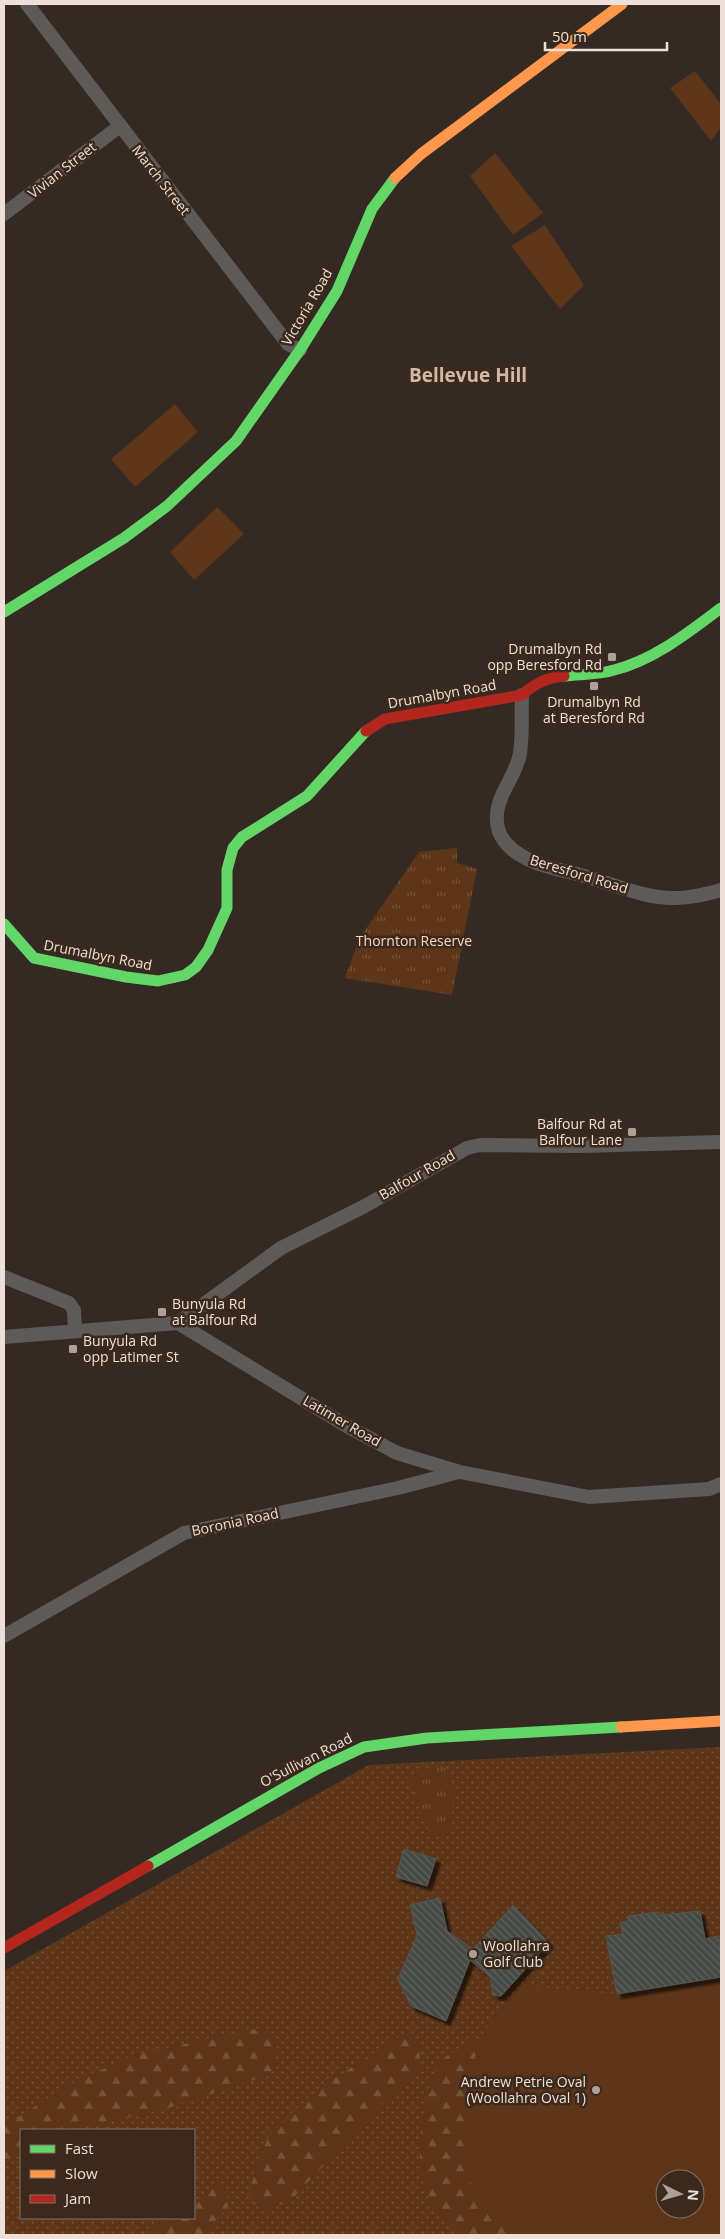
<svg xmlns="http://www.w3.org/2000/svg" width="725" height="2239" viewBox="0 0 725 2239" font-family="'Open Sans',sans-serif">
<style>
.grass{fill:url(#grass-dots);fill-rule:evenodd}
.forest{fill:url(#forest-firs)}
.park{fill:url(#park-tufts)}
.garden{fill:#5d3519;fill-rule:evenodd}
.building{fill:url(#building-back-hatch);stroke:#555551;filter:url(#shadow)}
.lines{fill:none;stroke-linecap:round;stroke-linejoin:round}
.street{stroke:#5e5a57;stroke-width:14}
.fast{stroke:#63d668;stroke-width:11}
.slow{stroke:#ff974d;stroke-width:11}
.jam{stroke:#b3261e;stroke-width:11}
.poi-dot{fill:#ada099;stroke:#3c291c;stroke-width:2}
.labels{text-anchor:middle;stroke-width:5;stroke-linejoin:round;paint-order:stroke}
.street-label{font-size:14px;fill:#ede0d8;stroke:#3c291c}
.poi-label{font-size:14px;fill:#ede0d8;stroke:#3c291c;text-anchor:end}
.park-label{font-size:14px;fill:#fad7c2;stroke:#3c291c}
.district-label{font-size:19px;font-weight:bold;fill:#d2b8a8;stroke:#3c291c}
</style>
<defs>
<pattern id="grass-dots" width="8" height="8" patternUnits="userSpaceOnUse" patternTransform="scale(1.25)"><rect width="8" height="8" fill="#5d3519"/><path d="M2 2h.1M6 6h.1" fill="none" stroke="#75523a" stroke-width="1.8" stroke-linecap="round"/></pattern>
<pattern id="forest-firs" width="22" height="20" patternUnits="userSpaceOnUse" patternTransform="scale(1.25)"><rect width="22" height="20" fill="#5d3519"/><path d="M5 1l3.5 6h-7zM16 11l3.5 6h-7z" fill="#75523a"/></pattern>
<pattern id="park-tufts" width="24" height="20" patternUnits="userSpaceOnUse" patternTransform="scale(1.25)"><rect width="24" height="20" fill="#5d3519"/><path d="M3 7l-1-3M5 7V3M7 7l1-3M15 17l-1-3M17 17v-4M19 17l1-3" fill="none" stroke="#75523a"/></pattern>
<pattern id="building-back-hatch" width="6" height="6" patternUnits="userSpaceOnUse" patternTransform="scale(1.25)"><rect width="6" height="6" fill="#464945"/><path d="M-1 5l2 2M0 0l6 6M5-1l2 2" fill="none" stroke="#61635f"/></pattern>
<filter id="shadow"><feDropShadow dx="4.5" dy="4.5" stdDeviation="1" flood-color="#0009"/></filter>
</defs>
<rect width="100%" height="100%" fill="#352a23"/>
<!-- grass -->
<path class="grass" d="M721,1747V2235H4V1971L369,1765ZM21,2130H194V2218H21ZM665,2179H695V2209H665Z"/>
<!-- forest -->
<path class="forest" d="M250,2029L271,2032L275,2044V2070L262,2077L168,2108L70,2130H21V2153L4,2163V2126L74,2082L132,2056Z
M409,2034L419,2039L420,2068L377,2109L291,2200L275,2207L262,2210L252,2202L251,2188L255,2170L269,2135L317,2090L397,2038Z
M478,2039L463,2141L475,2201L517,2235H460C445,2221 430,2207 424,2187C414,2156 423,2091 439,2063C443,2056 469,2044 478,2039Z
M213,2187H222L227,2192L228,2206L203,2235H145C152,2234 153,2230 158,2225C168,2216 181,2218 194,2218V2205Z"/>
<!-- park -->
<path class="park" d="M457,848V863L477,869L452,995L345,978L359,939L419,852Z
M443,1764L454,1778L451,1835L432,1837L407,1776Z"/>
<!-- garden -->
<path class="garden" d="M695,71L721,104V127L711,141L670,88Z
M495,153L543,213L513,235L470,176Z
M545,225L584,285L560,309L511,246Z
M175,404L198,432L135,487L111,459Z
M217,507L244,534L194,580L170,552Z
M721,1977V2235H517L475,2201L463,2141L478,2039L522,1986L617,1994ZM665,2179H695V2209H665Z"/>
<!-- building -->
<path class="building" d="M404,1849L436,1859L427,1886L396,1877Z
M440,1898L447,1931L473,1949L513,1905L549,1943L501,1996L493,1995L490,1977L470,1960L446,2021L411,2006L398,1979L417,1935L410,1905Z
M700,1911L705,1939L719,1936L721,1977L617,1994L606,1936L623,1934L620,1923L629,1921L628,1916L658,1912L661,1915Z"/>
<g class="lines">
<!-- street -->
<path class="street" d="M27,4L288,344L300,350
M4,214L120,126
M522,695C521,714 523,734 520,753C516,780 491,798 498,828C500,839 512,851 522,856C540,867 563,870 584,876C613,884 646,899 676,898C692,898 706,894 721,890
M4,1277L69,1303L74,1310L75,1331
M178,1323L281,1248L363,1207L467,1148L480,1145L581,1146L721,1142
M4,1337L178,1323L345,1425L397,1453L460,1472L589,1497L709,1489L721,1484
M4,1636L184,1533L398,1488L459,1472"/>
<!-- fast -->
<path class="fast" d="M4,612L124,538L167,506L236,441L300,350L337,291L372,209L395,178
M564,676C581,674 598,675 614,670C654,660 689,632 721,608
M4,924L34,958L126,977L158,981L185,975L196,967L208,950L227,908V870L233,848L242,837L307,796L366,731
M148,1866L319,1768L364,1747L427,1738L621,1727"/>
<!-- slow -->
<path class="slow" d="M395,178L421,154L622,4
M621,1727L721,1721"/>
<!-- jam -->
<path class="jam" d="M366,731L385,719L522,695C535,683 547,678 564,676
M4,1948L148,1866"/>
</g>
<!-- markers -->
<g class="poi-dot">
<rect x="607" y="652" width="10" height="10" rx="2.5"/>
<rect x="589" y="681" width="10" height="10" rx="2.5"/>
<rect x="627" y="1127" width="10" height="10" rx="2.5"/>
<rect x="157" y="1307" width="10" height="10" rx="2.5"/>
<rect x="68" y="1344" width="10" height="10" rx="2.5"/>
<circle cx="473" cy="1954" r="5"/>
<circle cx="596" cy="2090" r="5"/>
</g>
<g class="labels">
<!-- street labels -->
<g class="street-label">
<text transform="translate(62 170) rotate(-38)" y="5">Vivian Street</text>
<text transform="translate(161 180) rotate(52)" y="5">March Street</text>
<text transform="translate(307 307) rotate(-60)" y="5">Victoria Road</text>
<text transform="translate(442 694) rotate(-10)" y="5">Drumalbyn Road</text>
<text transform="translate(579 874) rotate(17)" y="5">Beresford Road</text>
<text transform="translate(98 955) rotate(11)" y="5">Drumalbyn Road</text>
<text transform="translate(417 1175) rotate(-30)" y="5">Balfour Road</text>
<text transform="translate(342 1421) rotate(30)" y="5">Latimer Road</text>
<text transform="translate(235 1522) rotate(-12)" y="5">Boronia Road</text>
<text transform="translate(306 1760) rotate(-27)" y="5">O'Sullivan Road</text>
</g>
<!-- poi labels -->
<g class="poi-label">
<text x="602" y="654">Drumalbyn Rd<tspan x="602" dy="16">opp Beresford Rd</tspan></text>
<text x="594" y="707" text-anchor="middle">Drumalbyn Rd<tspan x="594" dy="16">at Beresford Rd</tspan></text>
<text x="622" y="1129">Balfour Rd at<tspan x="622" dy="16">Balfour Lane</tspan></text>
<text x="172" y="1309" text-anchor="start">Bunyula Rd<tspan x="172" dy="16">at Balfour Rd</tspan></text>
<text x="83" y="1346" text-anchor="start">Bunyula Rd<tspan x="83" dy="16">opp Latimer St</tspan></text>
<text x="483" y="1951" text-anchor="start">Woollahra<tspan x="483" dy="16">Golf Club</tspan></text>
<text x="586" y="2087">Andrew Petrie Oval<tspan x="586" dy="16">(Woollahra Oval 1)</tspan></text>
</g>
<!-- park labels -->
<g class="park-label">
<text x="414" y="946">Thornton Reserve</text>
</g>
<!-- district labels -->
<g class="district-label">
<text x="468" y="382">Bellevue Hill</text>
</g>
</g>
<!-- border -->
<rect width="725" height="2239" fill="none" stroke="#ede0d8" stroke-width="10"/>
<!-- legend -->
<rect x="20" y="2129" width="175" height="90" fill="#3c291c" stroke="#837267"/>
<rect x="30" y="2145" width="25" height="8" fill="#63d668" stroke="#837267"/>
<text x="65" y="2154" font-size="15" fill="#ede0d8">Fast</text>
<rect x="30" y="2170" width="25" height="8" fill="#ff974d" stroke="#837267"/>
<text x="65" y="2179" font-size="15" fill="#ede0d8">Slow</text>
<rect x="30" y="2195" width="25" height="8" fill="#b3261e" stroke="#837267"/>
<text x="65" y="2204" font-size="15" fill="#ede0d8">Jam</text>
<!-- north arrow -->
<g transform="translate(680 2194) rotate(95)"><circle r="24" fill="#3c291c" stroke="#837267"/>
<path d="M0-4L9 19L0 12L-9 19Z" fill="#ada099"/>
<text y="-8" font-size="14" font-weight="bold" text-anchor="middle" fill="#ede0d8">N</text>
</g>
<!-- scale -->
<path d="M545 42v8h122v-8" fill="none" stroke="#ede0d8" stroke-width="2.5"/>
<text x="552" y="42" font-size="15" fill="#ede0d8" stroke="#3c291c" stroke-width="4" paint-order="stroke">50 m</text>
</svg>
